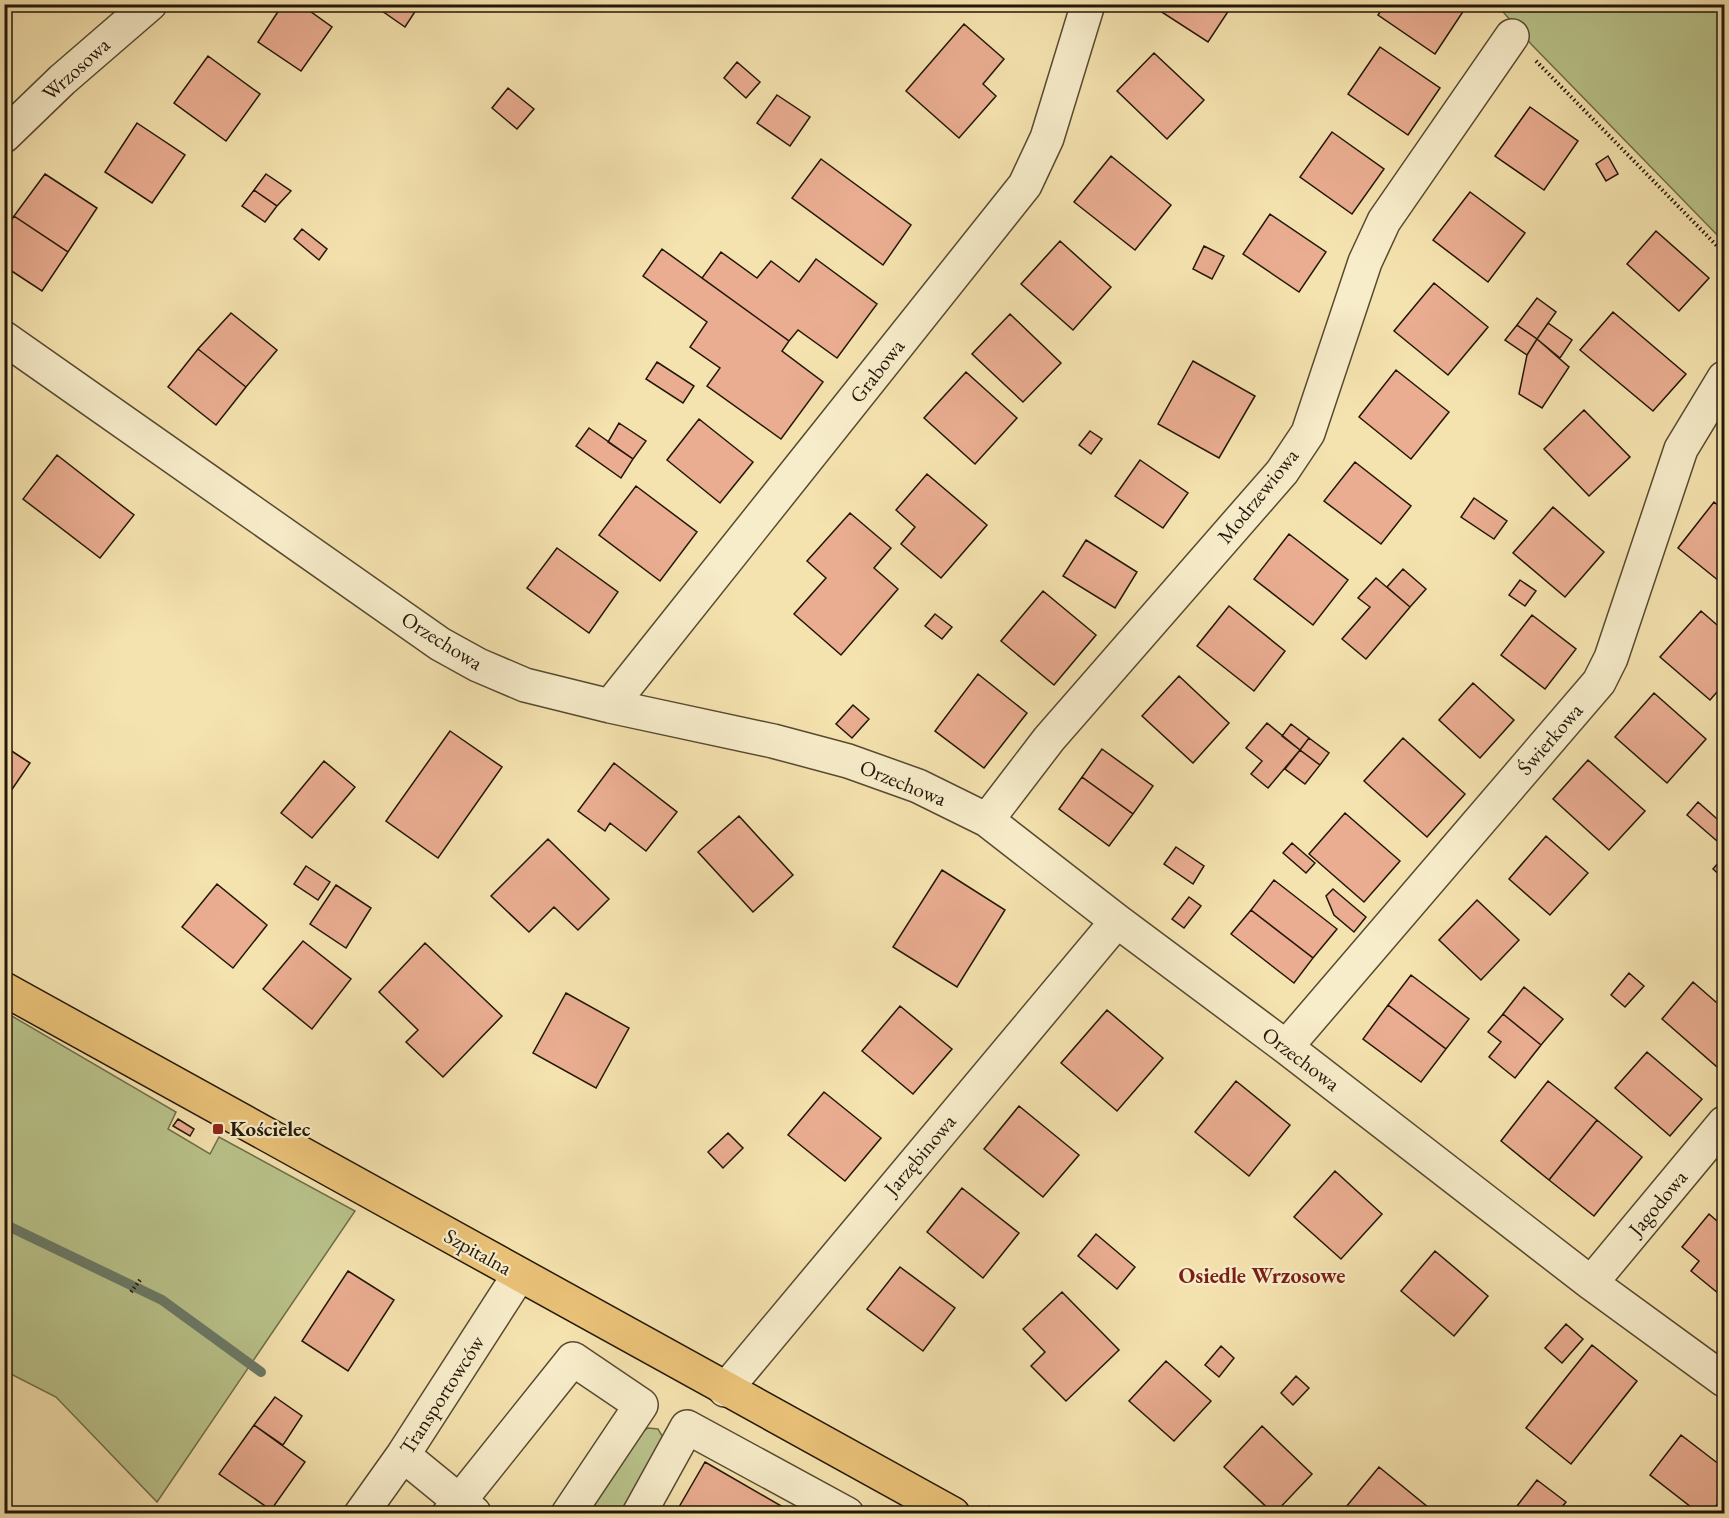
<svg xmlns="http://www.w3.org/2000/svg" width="1729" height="1518" viewBox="0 0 1729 1518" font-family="'EB Garamond',serif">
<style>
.green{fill:#bac48c;stroke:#6e6e4a;stroke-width:1.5}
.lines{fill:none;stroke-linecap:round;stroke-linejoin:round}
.stream{stroke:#6b7b69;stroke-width:10}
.building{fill:#eaad91;stroke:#221707;stroke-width:1.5}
.minor-casing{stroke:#574a31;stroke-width:36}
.major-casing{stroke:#221707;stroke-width:36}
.path{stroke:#221707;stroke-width:4;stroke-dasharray:1.5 3;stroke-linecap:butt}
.minor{stroke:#f8edcb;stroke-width:33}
.major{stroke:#eac278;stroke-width:33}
.poi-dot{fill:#8f2418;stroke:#f8edcb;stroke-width:2}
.labels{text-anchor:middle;stroke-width:4.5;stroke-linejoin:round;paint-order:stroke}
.street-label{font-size:21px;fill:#221707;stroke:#f8edcb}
.poi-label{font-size:21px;font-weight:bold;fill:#221707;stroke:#f8edcb;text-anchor:start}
.neighbourhood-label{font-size:22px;font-weight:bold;fill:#7a1f14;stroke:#f8edcb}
</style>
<rect width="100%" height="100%" fill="#f5e3af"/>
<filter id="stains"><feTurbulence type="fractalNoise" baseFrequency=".00333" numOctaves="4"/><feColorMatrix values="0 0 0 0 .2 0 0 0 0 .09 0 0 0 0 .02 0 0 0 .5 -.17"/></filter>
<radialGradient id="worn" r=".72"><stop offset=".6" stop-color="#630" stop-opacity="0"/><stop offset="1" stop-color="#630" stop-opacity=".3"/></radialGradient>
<!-- green -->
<path class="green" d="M1497,5H1724V242L1532,45Z
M5,1012L176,1112L168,1129L210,1154L219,1137L355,1211L157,1502L56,1397L5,1371Z
M648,1428L658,1429L664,1439L629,1513L584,1514L641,1432Z"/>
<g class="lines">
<!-- stream -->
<path class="stream" d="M4,1224L162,1300L261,1372"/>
</g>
<!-- building -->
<path class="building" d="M283,4H300L332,27L301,71L258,42Z
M372,4H420L405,27Z
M1160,4H1233L1208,42L1157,9Z
M1385,4H1468L1435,54L1378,15Z
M964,24L1004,59L983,84L996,96L959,138L906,91Z
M1380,47L1440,88L1408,135L1348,94Z
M1154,53L1204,100L1167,139L1117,91Z
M208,56L260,94L226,141L174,103Z
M737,62L760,82L746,98L724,78Z
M508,88L534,109L517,129L492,108Z
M777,95L810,117L790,146L757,123Z
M1530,107L1578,141L1544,190L1495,156Z
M137,123L185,155L152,203L105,172Z
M1332,132L1384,169L1352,214L1300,177Z
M1111,156L1171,205L1135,250L1074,202Z
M1608,156L1618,174L1606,181L1596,164Z
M821,159L911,225L883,265L792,198Z
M45,174L97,208L68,252L14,216Z
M266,174L291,191L277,206L254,190Z
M254,190L277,206L265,222L242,206Z
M1470,192L1525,233L1488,282L1433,240Z
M1270,214L1326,252L1299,292L1243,254Z
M14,216L68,252L42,291L4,266V231Z
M302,229L327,249L319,260L294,239Z
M1656,231L1709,278L1679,311L1627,264Z
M1060,241L1111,287L1073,330L1021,284Z
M1204,246L1224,256L1212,279L1193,269Z
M662,249L789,341L782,351L823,382L781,439L707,386L720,368L690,347L707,322L643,276Z
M721,252L757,278L771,261L799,282L816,259L877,304L837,358L798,330L789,341L702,278Z
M1434,283L1488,327L1448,375L1394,331Z
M1537,298L1556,312L1537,339L1517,325Z
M1613,312L1686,374L1653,411L1580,350Z
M231,313L277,350L246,387L198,349Z
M1010,314L1061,363L1023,402L972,354Z
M1548,323L1572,340L1560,358L1537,339Z
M1517,325L1537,339L1527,355L1505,340Z
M1537,339L1569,367L1542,408L1519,394L1527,355Z
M198,349L246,387L216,425L168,387Z
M1193,361L1255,396L1219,458L1158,424Z
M657,362L694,386L683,403L646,379Z
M1396,370L1449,412L1411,459L1359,417Z
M966,372L1017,418L975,464L924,418Z
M1584,410L1630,457L1589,496L1544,449Z
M699,419L753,462L720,503L667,460Z
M619,423L646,441L633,459L608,442Z
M589,428L633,459L621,478L576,446Z
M1090,431L1102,439L1091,454L1079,445Z
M57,455L134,515L100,558L23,499Z
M1140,460L1188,493L1163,528L1115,496Z
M1355,462L1411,506L1381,544L1324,501Z
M927,474L987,525L941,578L901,544L915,527L896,510Z
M636,486L697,532L660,581L599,535Z
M1474,498L1507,521L1494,539L1461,517Z
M1714,502L1724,510V585L1678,548Z
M1553,507L1604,552L1565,597L1513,553Z
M850,513L891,548L874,568L898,589L841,655L794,614L826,578L807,561Z
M1289,534L1348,580L1313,625L1254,579Z
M1086,540L1137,572L1115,608L1063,576Z
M557,548L618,592L589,633L527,588Z
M1403,569L1426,589L1410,607L1387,587Z
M1376,578L1410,607L1366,659L1342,639L1370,607L1358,598Z
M1520,580L1536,591L1525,606L1509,595Z
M1043,591L1096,635L1054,685L1001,641Z
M1229,606L1285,651L1254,691L1197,646Z
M1701,611L1724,631V684L1710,700L1660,657Z
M935,614L952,627L942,639L925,626Z
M1532,615L1576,649L1545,689L1501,655Z
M978,674L1027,713L984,768L935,731Z
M1179,676L1229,723L1193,763L1142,716Z
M1473,683L1514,720L1480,758L1439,720Z
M1654,693L1706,739L1667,783L1615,737Z
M853,705L869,719L852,738L836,724Z
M1267,723L1300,750L1268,788L1251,774L1262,761L1246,748Z
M1291,724L1309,738L1300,750L1282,736Z
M450,731L502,767L438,858L386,821Z
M1309,738L1329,753L1320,765L1300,750Z
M1403,738L1465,794L1427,837L1364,781Z
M4,746L30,763L4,801Z
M1102,749L1153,786L1133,814L1082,777Z
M1300,750L1320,765L1305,784L1285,769Z
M1588,760L1645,811L1609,850L1553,799Z
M324,761L355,787L312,838L281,813Z
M614,763L677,812L646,851L610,823L605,831L578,811Z
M1082,777L1133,814L1109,846L1059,809Z
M1698,802L1724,825V832L1717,841L1687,815Z
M1345,813L1400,861L1364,902L1309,854Z
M739,816L793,875L753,912L698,852Z
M1546,836L1588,873L1550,915L1509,879Z
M548,839L609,899L578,930L554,907L529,932L491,896Z
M1292,843L1315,863L1306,873L1283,853Z
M1176,847L1204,866L1193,884L1164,864Z
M1724,856V879L1713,869Z
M306,866L330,882L318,900L294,884Z
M942,870L1005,910L957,987L893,947Z
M1274,880L1337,929L1313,958L1251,910Z
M217,884L267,925L233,968L182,927Z
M336,885L371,908L346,948L310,924Z
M1333,889L1366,917L1354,932L1334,915L1326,896Z
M1189,897L1201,906L1184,928L1172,919Z
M1477,900L1519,940L1481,980L1439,940Z
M1251,910L1313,958L1294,983L1231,934Z
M303,941L351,979L312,1029L263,989Z
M425,943L502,1016L443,1077L406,1042L418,1030L379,992Z
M1629,973L1644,986L1625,1007L1611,995Z
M1411,975L1469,1019L1446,1049L1388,1005Z
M1693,982L1724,1009V1073L1662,1019Z
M1524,987L1563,1019L1541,1045L1503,1014Z
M566,993L629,1028L596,1088L533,1053Z
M1388,1005L1446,1049L1421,1082L1363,1039Z
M900,1006L952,1049L913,1094L862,1051Z
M1107,1010L1163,1058L1117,1111L1061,1063Z
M1503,1014L1541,1045L1515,1078L1489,1057L1501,1042L1488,1032Z
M1647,1052L1702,1099L1670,1136L1615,1088Z
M1236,1081L1290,1125L1249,1176L1195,1132Z
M1548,1081L1597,1120L1549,1180L1501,1141Z
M824,1092L881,1138L845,1181L788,1135Z
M1019,1106L1079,1155L1043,1197L984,1149Z
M178,1119L194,1129L190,1136L173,1126Z
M1597,1120L1642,1157L1594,1216L1549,1180Z
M728,1133L743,1148L723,1168L708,1152Z
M1335,1171L1382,1214L1341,1259L1294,1217Z
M962,1188L1019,1233L983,1278L927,1232Z
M1709,1214L1724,1227V1298L1691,1271L1699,1261L1682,1247Z
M1096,1234L1135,1267L1117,1289L1078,1256Z
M1435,1251L1488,1296L1454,1336L1401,1291Z
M900,1267L955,1308L923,1351L867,1309Z
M348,1271L394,1300L348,1371L302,1341Z
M1062,1292L1119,1350L1066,1401L1031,1366L1045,1352L1023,1329Z
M1566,1324L1583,1339L1562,1363L1545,1348Z
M1592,1345L1637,1381L1571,1464L1526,1428Z
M1221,1346L1234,1358L1219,1377L1205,1365Z
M1166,1361L1211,1401L1174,1441L1129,1401Z
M1296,1376L1309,1388L1293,1405L1281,1393Z
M275,1397L302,1416L283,1445L254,1425Z
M254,1425L305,1462L271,1510L219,1474Z
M1262,1426L1312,1474L1274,1514L1224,1467Z
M1681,1435L1724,1468V1495L1710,1514H1700L1650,1475Z
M705,1462L795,1514H675Z
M1379,1467L1429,1508L1425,1514L1341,1513Z
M1537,1480L1566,1502L1556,1514H1518L1514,1510Z"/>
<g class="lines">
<!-- minor casing -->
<g class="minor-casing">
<path id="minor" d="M4,136L62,80L150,4
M4,338L440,644L478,665L525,685L610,706L773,741L848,761L918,786L987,820L1117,921L1286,1047L1591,1283L1724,1380
M610,706L1025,185L1047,138L1088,4
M987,820L1049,739L1282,472L1308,433L1365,262L1384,221L1512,36
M1286,1047L1599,682L1611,658L1681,449L1724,378
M1591,1283L1724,1123
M725,1390L1117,921
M403,1455L474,1513
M361,1514L403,1455L519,1275
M449,1514L573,1359L641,1405L568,1514
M639,1514L687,1427L847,1514"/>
</g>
<!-- major casing -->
<g class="major-casing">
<path id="major" d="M4,989C321,1163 636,1340 953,1514"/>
</g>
<!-- path -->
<path class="path" d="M1536,61L1724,253
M131,1292L140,1280
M988,1507L1000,1514"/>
<!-- minor -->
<use href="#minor" class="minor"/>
<!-- major -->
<use href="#major" class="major"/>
</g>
<!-- markers -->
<rect class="poi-dot" x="212" y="1123" width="12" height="12" rx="3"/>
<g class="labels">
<!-- street labels -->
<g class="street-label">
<text transform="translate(76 69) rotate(-42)" y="7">Wrzosowa</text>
<text transform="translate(877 371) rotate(-52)" y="7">Grabowa</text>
<text transform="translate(1258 496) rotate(-51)" y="7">Modrzewiowa</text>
<text transform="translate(442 641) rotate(32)" y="7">Orzechowa</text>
<text transform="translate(1550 739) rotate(-49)" y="7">Świerkowa</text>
<text transform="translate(903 783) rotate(22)" y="7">Orzechowa</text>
<text transform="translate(1301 1059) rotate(37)" y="7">Orzechowa</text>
<text transform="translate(920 1155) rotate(-50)" y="7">Jarzębinowa</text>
<text transform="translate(1658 1203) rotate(-50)" y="7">Jagodowa</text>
<text transform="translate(478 1252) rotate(29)" y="7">Szpitalna</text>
<text transform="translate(442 1395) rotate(-57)" y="7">Transportowców</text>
</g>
<!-- poi labels -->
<g class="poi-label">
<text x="230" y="1136">Kościelec</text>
</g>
<!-- neighbourhood labels -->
<g class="neighbourhood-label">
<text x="1262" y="1283">Osiedle Wrzosowe</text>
</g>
</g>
<!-- margin -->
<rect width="1729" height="1518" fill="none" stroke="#f5e3af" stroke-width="24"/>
<rect x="6" y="6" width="1717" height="1506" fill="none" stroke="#221707" stroke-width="3"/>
<rect x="12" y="12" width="1705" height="1494" fill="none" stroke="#221707" stroke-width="1.5"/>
<rect width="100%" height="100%" filter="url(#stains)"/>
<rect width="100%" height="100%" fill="url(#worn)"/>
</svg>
